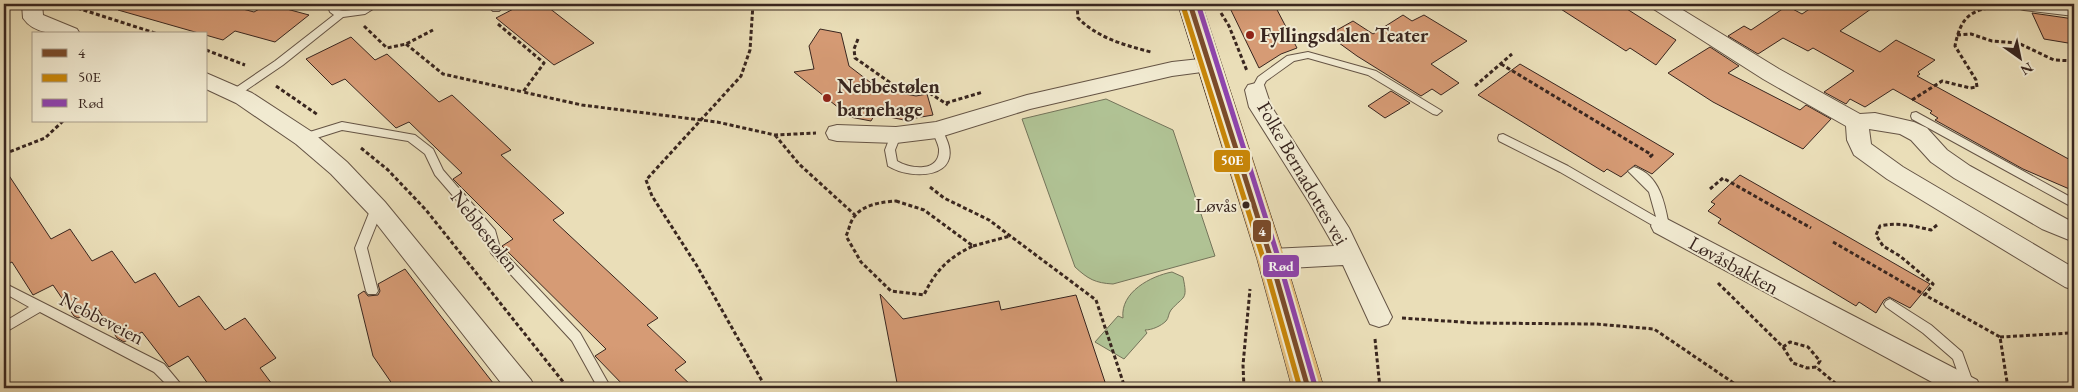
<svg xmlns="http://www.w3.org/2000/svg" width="2078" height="392" viewBox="0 0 2078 392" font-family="'EB Garamond',serif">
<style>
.green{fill:#b0c294;stroke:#74745a}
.building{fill:#d69b75;stroke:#39261f}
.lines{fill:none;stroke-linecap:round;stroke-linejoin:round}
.lane-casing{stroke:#655445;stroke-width:2}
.street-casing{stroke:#655445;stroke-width:2}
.primary-casing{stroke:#39261f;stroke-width:1}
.path{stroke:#39261f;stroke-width:3;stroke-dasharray:4 2.5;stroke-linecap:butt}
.lane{fill:#f1ead1;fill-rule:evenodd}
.street{fill:#f1ead1;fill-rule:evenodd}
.primary{fill:#e5bf7c;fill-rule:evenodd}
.bus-1-casing{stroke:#f1ead1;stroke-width:9}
.bus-2-casing{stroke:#f1ead1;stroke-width:9}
.bus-3-casing{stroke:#f1ead1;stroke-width:9}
.bus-1{stroke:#7a4b2a;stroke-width:5}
.bus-2{stroke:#c88608;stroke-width:5}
.bus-3{stroke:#8e44ad;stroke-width:5}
.poi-dot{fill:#8f2418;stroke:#f1ead1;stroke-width:2}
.bus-dot{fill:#39261f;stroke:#f1ead1;stroke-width:2}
.labels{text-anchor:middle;stroke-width:4;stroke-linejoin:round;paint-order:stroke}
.bus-label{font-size:19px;fill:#39261f;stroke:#f1ead1;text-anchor:end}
.poi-label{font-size:20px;font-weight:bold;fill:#39261f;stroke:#f1ead1;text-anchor:start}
.street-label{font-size:20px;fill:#39261f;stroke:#f1ead1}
.line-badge{stroke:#f1ead1;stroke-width:2}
.badge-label{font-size:14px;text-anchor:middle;font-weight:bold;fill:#fff}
</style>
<rect width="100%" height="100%" fill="#eadeb8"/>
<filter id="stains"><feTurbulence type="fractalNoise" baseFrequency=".004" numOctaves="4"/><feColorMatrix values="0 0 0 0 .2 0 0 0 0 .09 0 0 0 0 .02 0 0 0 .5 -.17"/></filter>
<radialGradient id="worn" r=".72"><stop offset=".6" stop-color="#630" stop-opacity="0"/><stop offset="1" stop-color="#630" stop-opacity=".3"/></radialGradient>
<!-- green -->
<path class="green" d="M1106,99L1173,130L1215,256L1113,284C1095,283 1088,279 1075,267L1022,119Z
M1172,272L1183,277C1188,301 1184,295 1171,310C1168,314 1169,318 1166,321C1161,326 1152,330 1145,330L1147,333L1124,359L1095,342L1118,316L1123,318C1120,292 1151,276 1172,272Z"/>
<!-- building -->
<path class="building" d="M119,4H224L254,12L268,4L309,15L275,42L235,31L223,40L118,10Z
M523,4H544L594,43L554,65L496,18Z
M1228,4H1274L1297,48L1281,54L1259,68Z
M1553,4H1619L1676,40L1656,65L1630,48L1626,51Z
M1817,4H1878L1840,31L1880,52L1896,40L1935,60L1918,72L1920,74L1917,76L2074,162V191L2023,169L1935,120L1938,118L1930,113L1932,111L1893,89L1865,107L1850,99L1846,104L1824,92L1854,71L1813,48L1808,51L1783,38L1758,54L1728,36L1744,26L1751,30L1787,6L1802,14Z
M2032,13L2074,19V44L2044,39Z
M1403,15L1412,21L1424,15L1467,41L1431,64L1459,83L1441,95L1432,89L1421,96L1357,56L1328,35L1353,21L1373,34Z
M820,29L841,33L849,66L879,89L916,96L927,94L933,115L904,120L875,114L871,121L850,117L794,72L814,69L809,46Z
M351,37L375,60L387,54L439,102L452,95L511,150L501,155L564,213L553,220L658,318L647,325L686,362L675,370L694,388H626L595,356L606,349L502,246L513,239L453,179L462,173L409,122L396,128L345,79L332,85L306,59Z
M1710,47L1739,66L1728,73L1800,110L1806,105L1831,119L1803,149L1713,102L1668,73Z
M1520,64L1594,107L1674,154L1652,174L1635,165L1621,177L1607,169L1604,172L1478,95Z
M1391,91L1410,103L1385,118L1368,106Z
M4,168L51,239L70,229L92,261L112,251L135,283L155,273L179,307L199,296L225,330L245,318L276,358L260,368L275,388H211L188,356L169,367L142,332L124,342L117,338L97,308L78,318L74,316L53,285L33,295L12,262L4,266Z
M1740,175L1831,227L1930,284L1910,308L1889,297L1884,300L1876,313L1859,302L1856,306L1718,223L1721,219L1708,211L1715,204L1711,202Z
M405,269L440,315L497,388H395L373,356L358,295L364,291L368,296L378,295L380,291L378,284Z
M880,294L903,319L999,301L1001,310L1076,295L1107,388H898Z"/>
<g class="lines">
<!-- lane casing -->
<g class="lane-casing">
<path id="lane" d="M327,4H337L339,10C355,13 366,3 381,4L365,14L343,17L283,65L239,95H231L230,93L231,91L275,61L334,15L330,12Z
M486,4H496L501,9L499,11H493Z
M1308,52L1376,71L1442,111L1437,115L1433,114L1368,75L1308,58L1294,61L1266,81L1260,92H1252L1251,90L1258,77L1287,56Z
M1916,112L2074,199V208L1912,119L1911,116L1912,113Z
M342,122L415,135L433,149L443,170L495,230L500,248L580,333L611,388H598L572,341L491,253L486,234L435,175L425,154L408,141L342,130L304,142L299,138L300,135Z
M937,126C943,128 944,133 946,138C964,178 912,181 888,166L885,150L892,132L896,131L901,135L895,150L897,161C910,169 940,173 939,149C938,143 934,136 932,130Z
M1503,134L1568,166L1656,217L1649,192L1628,171L1634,167C1660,175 1665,204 1669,226L1667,229H1659L1560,172L1499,141L1498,138L1499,135Z
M377,204L383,208L367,248L378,291L376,294H368L366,291L355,248L371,208Z
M4,283L164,364L184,388H170L154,372L40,312L4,333V322L29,307L4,293Z
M1890,299L1931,325L1962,352L1975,388H1963L1953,359L1923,333L1886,307L1884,304L1886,301Z"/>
</g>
<!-- street casing -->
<g class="street-casing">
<path id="street" d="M22,4H42L43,15L77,29L80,34C61,34 35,36 23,18Z
M1649,4H1673L1779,69L1860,114L1875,113L1914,122L1927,128L1947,150L1970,166L2074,223V242L2042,229L1954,178L1931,162L1911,140L1900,134L1869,129L1871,144L1903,167L2074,268V290L2065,287L1887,179L1854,155L1847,140L1846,126L1763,79L1652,8Z
M2014,4H2074V16L2024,10L2017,8Z
M1209,58L1217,60L1220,65L1217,70L1172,76L1030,109L937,138L896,143L837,141L829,139L826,133L829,127L837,125L896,127L936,122L1027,95L1172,62Z
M206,73L252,93L312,132L347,162L385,202L531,380L535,388H505L369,214L331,174L296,144L236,103L206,89Z
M1256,83L1264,85L1271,106L1349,228L1392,317L1388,324L1379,327L1370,324L1343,265L1271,269L1262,266L1259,259L1262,252L1271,249L1334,246L1310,204L1249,107L1245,90L1248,85Z
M1663,217L1977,380L1981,388H1943L1654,232L1651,226L1654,220Z"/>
</g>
<!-- primary casing -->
<g class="primary-casing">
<path id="primary" d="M1178,4H1202L1285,259L1324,388H1292L1257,259Z"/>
</g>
<!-- path -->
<path class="path" d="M65,4L158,34
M299,4L317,6
M753,4L750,50L741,76L646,180L652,196L697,266L766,388
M1077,4L1078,18C1098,38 1124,45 1151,52
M1221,13L1229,26L1247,71
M498,24L544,63L523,92L582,105L717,122L775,135L816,133
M364,26L387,48L406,44L433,30
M1957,35L1971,34L1992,41L2018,43L2054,60L2074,61
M858,39L854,49L855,58L895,86L928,92L948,105
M406,44L443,74L523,92
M206,50L245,65
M1501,64L1652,155L1648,159
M276,86L318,115
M1475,86L1512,54
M1912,100L1942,81L1970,88L1977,87L1976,80L1955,46C1961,15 1972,9 2002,6
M946,103L983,92
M775,135L799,164L855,215
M361,148L388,170L426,210L568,388
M4,154L45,138L63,121
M930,187L944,198L989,220L1096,300L1125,388
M1710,189L1723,178L1811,228
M896,201L924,210L973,246C949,257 935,271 924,295L891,291L861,262L846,236C849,230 850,222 854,217C863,204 883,202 896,201Z
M1937,225L1931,230C1914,226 1898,222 1880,226L1876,235L1883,246L1900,256L1933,284L1925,295L2000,337L2008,388
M1833,242L1925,295
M973,246L1010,236
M1718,283L1783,347L1793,363L1807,368L1816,367L1841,388
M1402,318L1476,323L1596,324L1654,329L1741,388
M2000,337L2070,333L2074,336
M1375,339L1380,388
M1783,347L1790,342L1808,347L1820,361L1816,367
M1244,388L1243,365L1250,289"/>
<!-- lane -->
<use href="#lane" class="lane"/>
<!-- street -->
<use href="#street" class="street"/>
<!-- primary -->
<use href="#primary" class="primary"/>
<!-- bus-1 casing -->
<g class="bus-1-casing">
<path id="bus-1" d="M1190,4L1271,259L1308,388"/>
</g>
<!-- bus-2 casing -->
<g class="bus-2-casing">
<path id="bus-2" d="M1183,6L1264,261L1300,388"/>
</g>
<!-- bus-3 casing -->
<g class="bus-3-casing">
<path id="bus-3" d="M1198,4L1278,257L1315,386"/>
</g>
<!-- bus-1 -->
<use href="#bus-1" class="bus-1"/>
<!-- bus-2 -->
<use href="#bus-2" class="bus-2"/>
<!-- bus-3 -->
<use href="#bus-3" class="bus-3"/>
</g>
<!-- markers -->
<g class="poi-dot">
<circle cx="1250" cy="35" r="5"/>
<circle cx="827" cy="98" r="5"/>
</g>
<circle class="bus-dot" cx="1246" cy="205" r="4.5"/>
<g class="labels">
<!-- bus labels -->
<g class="bus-label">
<text x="1237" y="212">Løvås</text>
</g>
<!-- poi labels -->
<g class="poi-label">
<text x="1260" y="42">Fyllingsdalen Teater</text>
<text x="837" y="93">Nebbestølen<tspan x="837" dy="23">barnehage</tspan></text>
</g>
<!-- street labels -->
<g class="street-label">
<text transform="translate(1303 173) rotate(60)" y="7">Folke Bernadottes vei</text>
<text transform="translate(485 231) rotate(52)" y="7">Nebbestølen</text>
<text transform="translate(1734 265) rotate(29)" y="7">Løvåsbakken</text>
<text transform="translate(102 318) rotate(27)" y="7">Nebbeveien</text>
</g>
</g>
<g class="line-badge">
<rect x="1213" y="149" width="38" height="24" rx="5" fill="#c88608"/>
<rect x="1252" y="219" width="20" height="24" rx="5" fill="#7a4b2a"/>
<rect x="1262" y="254" width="38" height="24" rx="5" fill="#8e44ad"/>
</g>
<g class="badge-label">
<text x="1232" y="165">50E</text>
<text x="1262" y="236">4</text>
<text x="1281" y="271">Rød</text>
</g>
<!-- margin -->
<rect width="2078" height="392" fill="none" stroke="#eadeb8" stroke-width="20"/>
<rect x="5" y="5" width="2068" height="382" fill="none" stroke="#39261f" stroke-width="2.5"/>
<rect x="10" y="10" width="2058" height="372" fill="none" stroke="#39261f"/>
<!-- legend -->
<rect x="32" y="32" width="175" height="90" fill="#f1ead1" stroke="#a79c8a"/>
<rect x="42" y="49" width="25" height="8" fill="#7a4b2a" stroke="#a79c8a"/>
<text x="78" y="58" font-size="15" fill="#39261f">4</text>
<rect x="42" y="74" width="25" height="8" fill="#c88608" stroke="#a79c8a"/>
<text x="78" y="82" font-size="15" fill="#39261f">50E</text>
<rect x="42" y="99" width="25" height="8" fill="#8e44ad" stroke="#a79c8a"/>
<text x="78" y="108" font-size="15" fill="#39261f">Rød</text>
<!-- north arrow -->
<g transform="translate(2020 58) rotate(147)" stroke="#f1ead1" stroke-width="4" paint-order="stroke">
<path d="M0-4L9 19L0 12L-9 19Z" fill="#39261f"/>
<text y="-8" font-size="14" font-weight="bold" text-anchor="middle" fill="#39261f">N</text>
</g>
<rect width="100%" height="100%" filter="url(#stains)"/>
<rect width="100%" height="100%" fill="url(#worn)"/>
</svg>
